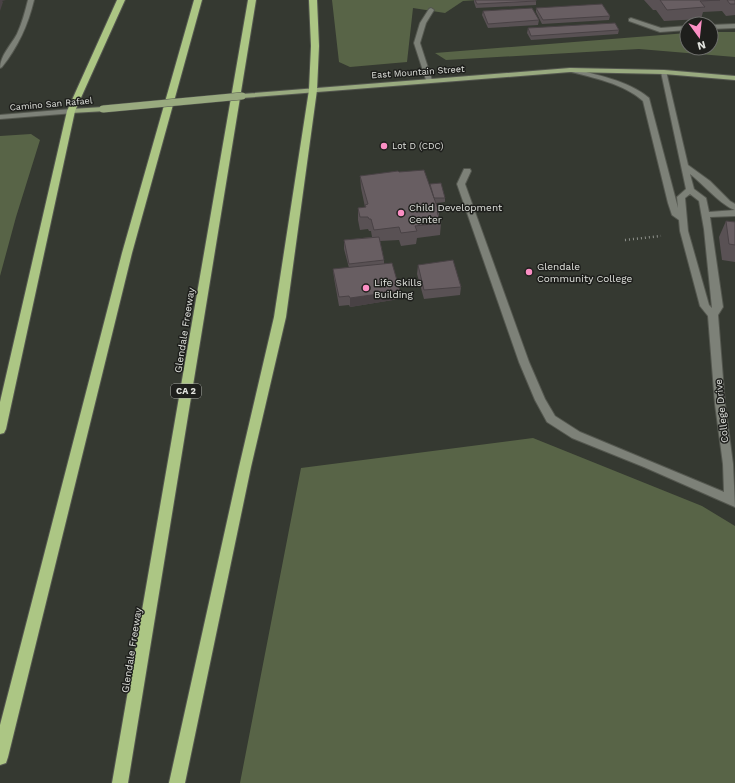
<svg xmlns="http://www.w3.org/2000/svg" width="735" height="783" viewBox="0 0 735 783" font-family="'Work Sans',sans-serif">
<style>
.green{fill:#586447}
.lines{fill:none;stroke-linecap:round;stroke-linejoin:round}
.minor-casing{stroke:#54574f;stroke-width:2}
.major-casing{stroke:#54574f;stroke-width:2}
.highway-casing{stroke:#54574f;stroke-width:2}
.path{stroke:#8f928c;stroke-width:2.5;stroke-dasharray:1 3;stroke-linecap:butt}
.minor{fill:#7d8178;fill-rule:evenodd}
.major{fill:#99aa7f;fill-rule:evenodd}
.highway{fill:#acc684;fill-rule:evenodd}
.major-bridge-casing{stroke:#54574f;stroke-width:8;stroke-linecap:butt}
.major-bridge{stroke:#99aa7f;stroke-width:7}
.wall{fill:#595154}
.shaded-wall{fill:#494245}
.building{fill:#685e62;stroke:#494245}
.poi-dot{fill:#fb8fc4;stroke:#1e1f1c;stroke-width:1.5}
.labels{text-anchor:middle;stroke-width:3;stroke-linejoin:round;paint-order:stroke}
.far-street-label{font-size:9px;fill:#e1e3de;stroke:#1e1f1c}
.far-poi-label{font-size:9px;fill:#e1e3de;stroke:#1e1f1c;text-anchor:start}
.shield{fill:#1e1f1c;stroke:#a6a8a4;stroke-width:1}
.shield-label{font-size:9px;font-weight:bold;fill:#e1e3de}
.poi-label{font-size:10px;fill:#e1e3de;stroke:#1e1f1c;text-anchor:start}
.street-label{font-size:10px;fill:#e1e3de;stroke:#1e1f1c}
</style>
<rect width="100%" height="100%" fill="#353931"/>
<!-- green -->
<path class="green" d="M332,0H478L463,1L445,13L413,8L407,62L350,67L339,62Z
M711,32H735V57L639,49L446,60L435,53L687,33V48H711Z
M31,134L40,140L16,217L0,276V136Z
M533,438L702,506L735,526V783H240L301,468Z"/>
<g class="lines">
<!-- minor casing -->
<g class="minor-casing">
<path id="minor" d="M28,0H34C28,25 18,47 2,67L0,68C0,56 11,45 17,34C22,23 25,12 28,0Z
M431,8L434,10L426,23L420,43L432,80L429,82L426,80L414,43L420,23L429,9Z
M631,18L661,28L687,26V30L660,32L629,21V19Z
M735,24V28L711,29V25Z
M570,68C596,75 628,80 649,98L678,208L677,197L686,189L661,72L666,71L688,165L710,181L730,201L735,204V210C722,206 703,184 690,174L694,189L706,198L709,212L735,210V216L710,217L723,307L718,315L725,404L733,464L735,507L644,467L572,438L547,422L535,400L519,362L457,184L464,169H470L471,171L465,184L529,362L545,399L555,416L580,432L724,492L723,464L715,404L708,316L700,306L680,231L679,220L672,215L668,203L643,101C623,83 593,78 568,71L567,70ZM690,194L699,201L704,229L712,308L709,305L688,231L685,198Z
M71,109L75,111L74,113L0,119V115Z"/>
</g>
<!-- major casing -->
<g class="major-casing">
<path id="major" d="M570,68L664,70L735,76V80L664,74L570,72L242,98L238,96L242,94Z
M103,107L107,109L106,111L71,113L67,111L71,109Z"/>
</g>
<!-- highway casing -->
<g class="highway-casing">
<path id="highway" d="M117,0H125L75,111L6,429L4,433L0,434V402L67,111Z
M194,0H202L132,253L8,757L6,763L0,765V725L122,253Z
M248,0H256L128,783H112Z
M309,0H317L319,46L317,90L286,317L251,467L185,783H169L239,467L274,317L309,90L311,46Z"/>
</g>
<!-- path -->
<path class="path" d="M625,240L661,236"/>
<!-- minor -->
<use href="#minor" class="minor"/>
<!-- major -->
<use href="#major" class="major"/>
<!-- highway -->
<use href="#highway" class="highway"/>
<!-- major-bridge casing -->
<g class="major-bridge-casing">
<path id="major-bridge" d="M103,109L242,96"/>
</g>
<!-- major-bridge -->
<use href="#major-bridge" class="major-bridge"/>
</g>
<!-- wall -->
<path class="wall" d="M474,0H536V5L476,8L474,2Z
M644,0H735V15L726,16L722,11L703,12L701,19L664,21L656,10H653Z
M536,8L610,16L609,20L542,24L536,12Z
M483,11L539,20L538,25L488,28L482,15Z
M528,28L619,30L618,34L531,40L527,33Z
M399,172L430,185L445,198V202L436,203L439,212V217L441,223L440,235L417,238L416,244L401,246L399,240L380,241L384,260V264L400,291L399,299L350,307L349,305L339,306L334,278L333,269L349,268L344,249V240L372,237L371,231H369L368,229L360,230L358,220V208L365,207L361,188L360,176Z
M726,221L735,222V262L722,260L719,237Z
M418,265L461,287L460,295L424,299L417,274Z"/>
<!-- shaded-wall -->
<path class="shaded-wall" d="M0,0H6L2,1L3,2L0,11Z
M400,291L399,299L350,307V298Z"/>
<!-- building -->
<path class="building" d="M475,0H536V1L477,4Z
M660,0H720L700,1L705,7L667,10Z
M727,0H735V4H730Z
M602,4L610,16L543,20L536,8Z
M532,8L539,20L488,24L483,11Z
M615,23L619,30L531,36L528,28Z
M424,170L439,212H437L441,223L415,226L417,231L401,233L399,227L374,230L371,219H369L368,217H360L358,208L366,207L365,205L368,204L360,176L398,171L399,172Z
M441,183L445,198H434L430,184Z
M726,221L735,222V245L729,244Z
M379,237L384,260L349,264L344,240Z
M453,260L461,287L424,290L418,265Z
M392,263L400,291L350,298L349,296L339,297L333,269Z"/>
<!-- markers -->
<g class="poi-dot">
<circle cx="384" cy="146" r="4"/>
<circle cx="401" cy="213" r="4"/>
<circle cx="529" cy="272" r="4"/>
<circle cx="366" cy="288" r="4"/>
</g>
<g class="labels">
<!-- far-street labels -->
<g class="far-street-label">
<text transform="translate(418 72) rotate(-4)" y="3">East Mountain Street</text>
<text transform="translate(51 104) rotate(-5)" y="3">Camino San Rafael</text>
</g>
<!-- far-poi labels -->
<g class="far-poi-label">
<text x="392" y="149">Lot D (CDC)</text>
</g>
<!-- shield labels -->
<rect class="shield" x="171" y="384" width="30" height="14" rx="3"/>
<g class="shield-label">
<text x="186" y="394">CA 2</text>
</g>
<!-- poi labels -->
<g class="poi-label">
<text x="409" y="211">Child Development<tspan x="409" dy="12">Center</tspan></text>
<text x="537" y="270">Glendale<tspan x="537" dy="12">Community College</tspan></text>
<text x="374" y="286">Life Skills<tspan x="374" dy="12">Building</tspan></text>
</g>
<!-- street labels -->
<g class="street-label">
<text transform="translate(184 330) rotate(-81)" y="4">Glendale Freeway</text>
<text transform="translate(721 411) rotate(-96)" y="4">College Drive</text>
<text transform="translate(131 650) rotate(-81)" y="4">Glendale Freeway</text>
</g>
</g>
<!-- north arrow -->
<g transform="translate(699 36) rotate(165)"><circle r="19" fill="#1e1f1c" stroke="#6c6d6a"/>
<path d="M0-3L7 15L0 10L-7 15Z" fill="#fb8fc4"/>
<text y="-6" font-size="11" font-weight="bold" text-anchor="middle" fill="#e1e3de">N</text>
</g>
</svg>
